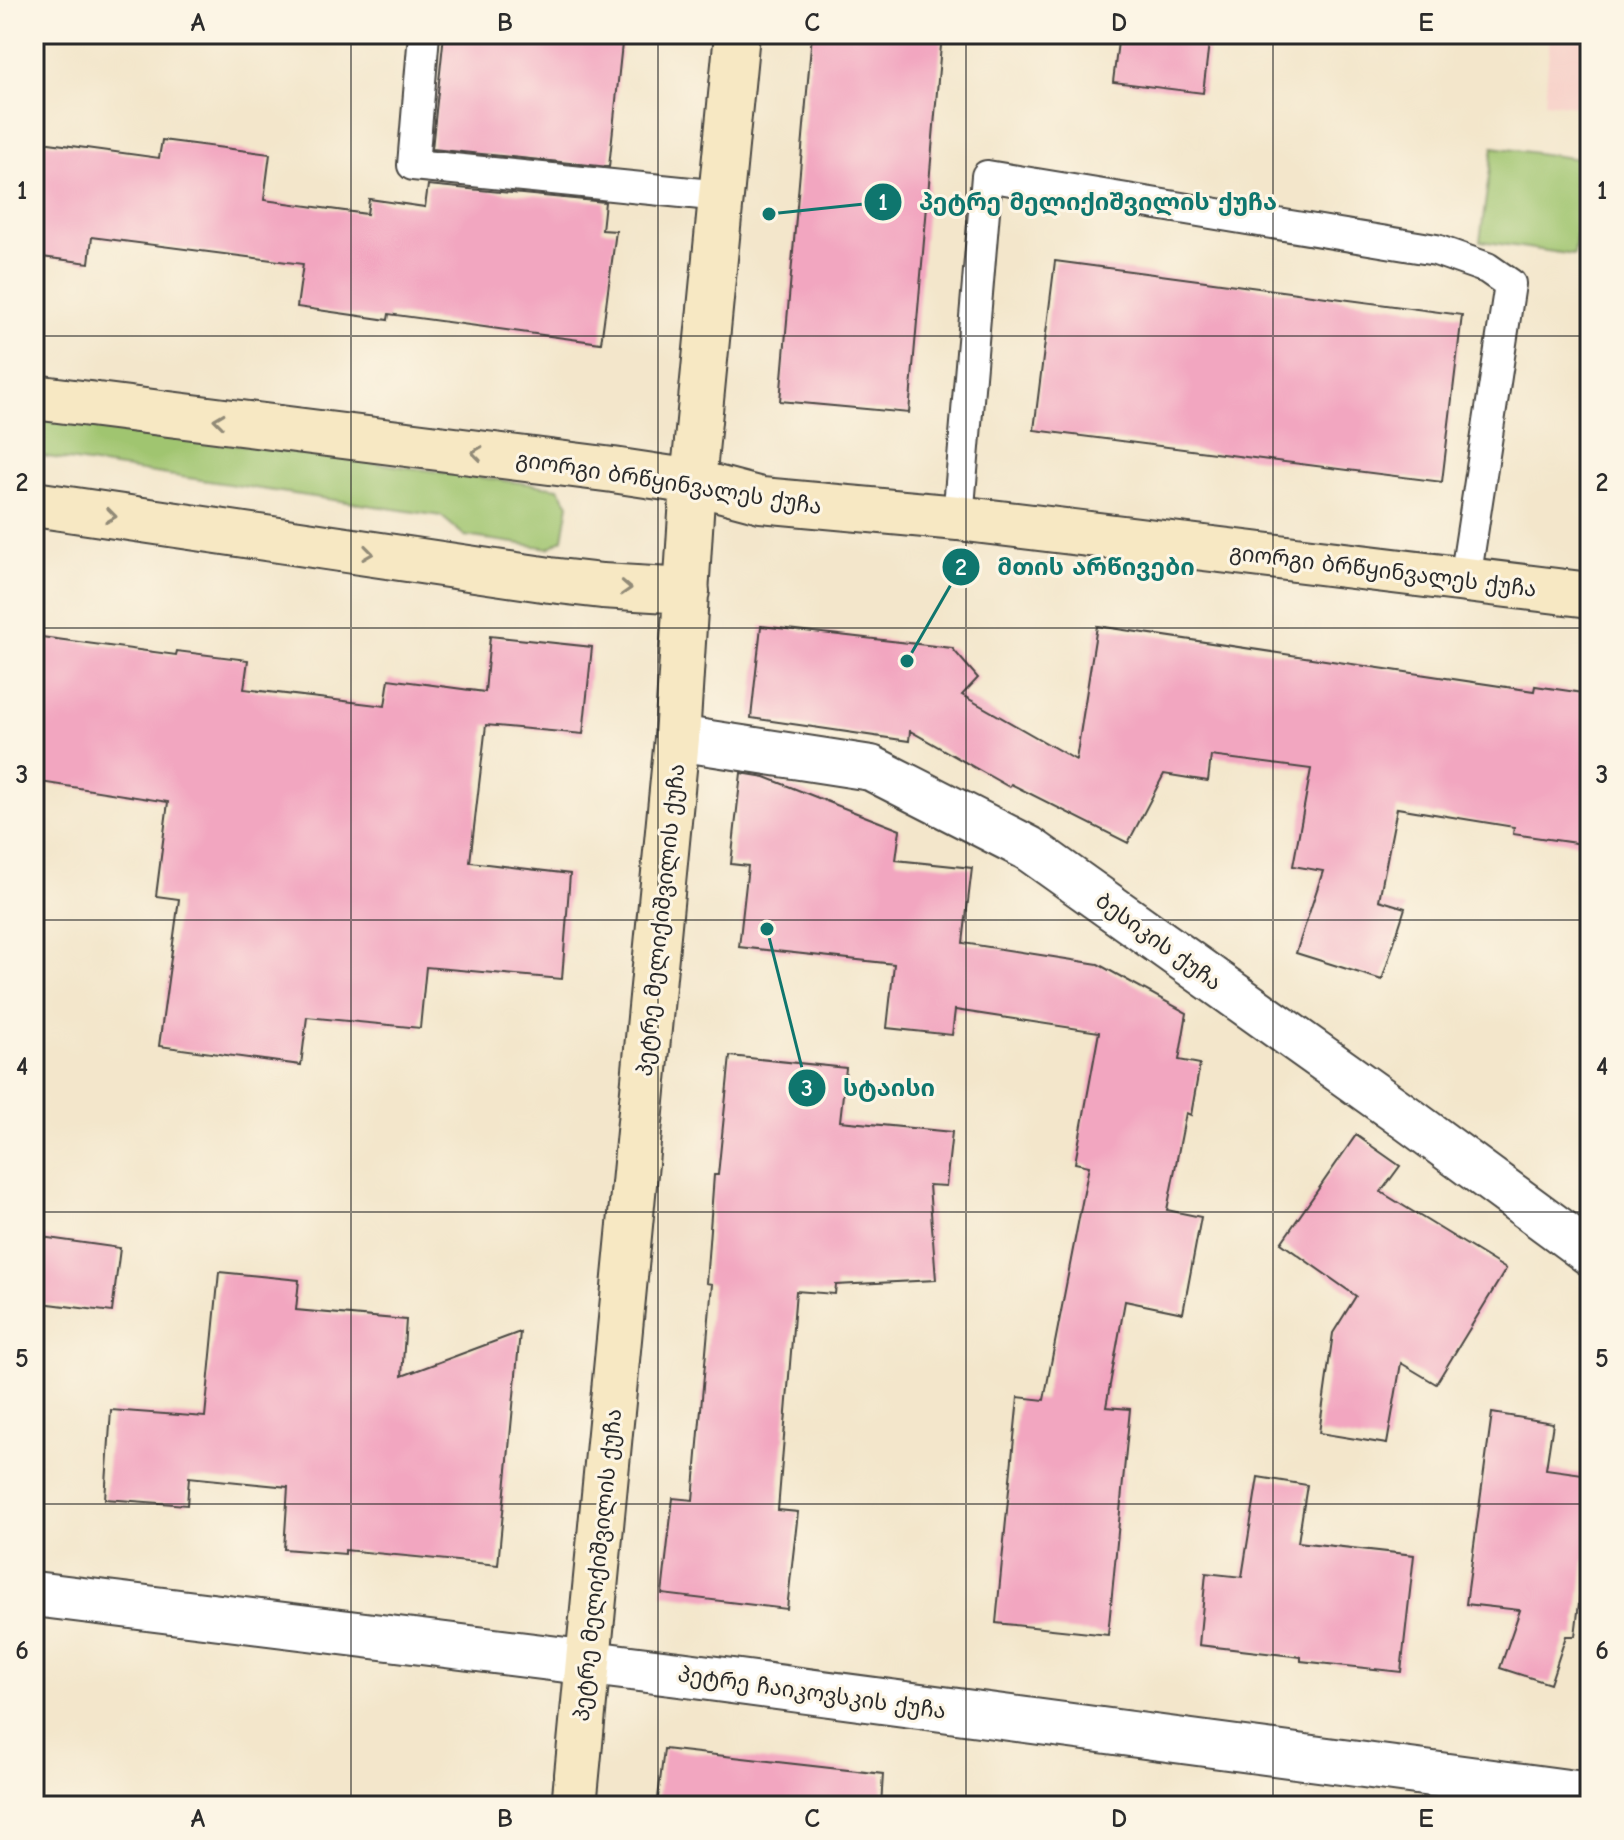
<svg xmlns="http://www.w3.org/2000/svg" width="1624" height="1840" viewBox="0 0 1624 1840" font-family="'Comic Neue','Noto Sans Georgian',sans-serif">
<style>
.built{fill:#f7d1c9}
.green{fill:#a0c56f;stroke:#66784d;stroke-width:2}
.building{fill:#f2a6c0}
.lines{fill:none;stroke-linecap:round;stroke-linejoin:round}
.lane-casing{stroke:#494743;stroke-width:34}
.street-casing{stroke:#494743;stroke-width:48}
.secondary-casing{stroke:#494743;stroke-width:48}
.lane{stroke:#fff;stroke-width:30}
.street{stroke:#fff;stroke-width:44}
.secondary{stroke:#f7e8c3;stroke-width:44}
.oneway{stroke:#918a77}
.grid{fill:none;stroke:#2b2b2b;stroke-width:2;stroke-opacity:0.55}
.labels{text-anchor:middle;stroke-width:6;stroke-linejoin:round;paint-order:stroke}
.street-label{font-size:22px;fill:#2b2b2b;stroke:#fcf5e5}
.leader{fill:none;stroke:#0f766e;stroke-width:3}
.callout-dot{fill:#0f766e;stroke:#fcf5e5;stroke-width:3}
.mark-label{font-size:24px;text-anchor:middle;font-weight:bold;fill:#fff}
.callout-label{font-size:24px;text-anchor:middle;font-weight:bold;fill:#0f766e;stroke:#fcf5e5;stroke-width:6;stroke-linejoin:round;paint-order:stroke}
.neatline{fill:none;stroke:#2b2b2b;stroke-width:3}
.grid-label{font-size:26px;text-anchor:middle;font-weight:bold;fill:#2b2b2b}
</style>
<rect width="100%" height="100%" fill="#fcf5e5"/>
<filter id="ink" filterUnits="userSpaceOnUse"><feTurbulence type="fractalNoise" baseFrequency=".0125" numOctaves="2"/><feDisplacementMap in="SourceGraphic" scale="16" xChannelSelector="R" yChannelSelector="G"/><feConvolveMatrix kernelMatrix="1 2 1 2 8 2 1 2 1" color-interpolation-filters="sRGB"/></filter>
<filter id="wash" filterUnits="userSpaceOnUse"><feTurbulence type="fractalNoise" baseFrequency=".006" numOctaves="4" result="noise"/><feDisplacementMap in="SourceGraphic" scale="32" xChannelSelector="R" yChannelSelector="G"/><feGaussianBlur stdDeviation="1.8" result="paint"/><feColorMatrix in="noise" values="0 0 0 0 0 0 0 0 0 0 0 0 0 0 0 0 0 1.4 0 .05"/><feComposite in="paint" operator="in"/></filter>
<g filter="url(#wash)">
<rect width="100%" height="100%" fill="#f3e6cb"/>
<!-- built -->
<path class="built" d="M1550,34H1590V108L1545,102Z"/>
<!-- green -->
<path class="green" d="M1493,147L1587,160L1574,255L1480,241Z
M34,416L558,488L569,504L563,539L549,548L465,536L441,516L34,455Z"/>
<g id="blocks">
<!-- building -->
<path class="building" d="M444,34H623L609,167L432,149Z
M812,34H942L909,413L780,401Z
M1119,34H1210L1203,93L1113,82Z
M162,140L270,154L264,200L367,214L369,199L425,207L428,185L605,202L602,230L616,231L601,343L389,314L388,320L297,307L303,264L92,237L89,263L34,256V141L159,158Z
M1055,261L1462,315L1442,482L1034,430Z
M761,626L952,648L978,678L962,695L1076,760L1097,626L1534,691L1535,686L1590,694V845L1513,834L1514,827L1397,808L1379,900L1405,908L1382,980L1296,953L1323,871L1293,866L1311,769L1211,756L1208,781L1164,774L1128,843L1011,784L1009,787L910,731L909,741L751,718Z
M34,636L176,655L177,651L248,660L244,689L385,706L389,679L485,692L490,636L592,647L583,734L486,725L470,862L570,874L562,979L426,967L420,1028L307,1017L301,1065L159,1046L179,899L156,896L168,802L34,781Z
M741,773L765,777L900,830L896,860L972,868L963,943L1098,964L1187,1013L1179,1060L1200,1064L1191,1115L1186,1113L1167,1210L1201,1217L1183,1313L1125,1301L1106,1407L1130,1409L1108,1635L996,1623L1018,1397L1044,1400L1089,1166L1075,1163L1099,1032L955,1010L952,1035L887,1028L894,964L739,947L748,866L731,864Z
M730,1056L846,1068L840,1121L952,1132L946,1186L929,1185L936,1280L836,1285L835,1294L796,1291L778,1510L798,1512L787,1609L662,1594L673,1498L693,1500L712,1284L706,1283L714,1175H718Z
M1356,1135L1400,1166L1381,1192L1506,1269L1436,1384L1401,1363L1387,1444L1319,1433L1333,1333L1356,1296L1281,1243Z
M34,1236L120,1248L112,1312L34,1302Z
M219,1272L299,1280L296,1310L406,1320L402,1376L520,1332L498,1565L345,1550V1554L284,1549L288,1487L189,1477L187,1505L105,1499L111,1410L205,1417Z
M1492,1413L1553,1423L1546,1469L1590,1475V1512L1575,1636H1566L1550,1684L1500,1668L1520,1610L1466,1604Z
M1258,1477L1307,1485L1298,1542L1414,1555L1401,1672L1301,1661V1657L1199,1645L1206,1573L1242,1577Z
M664,1749L883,1774L881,1806H657Z"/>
</g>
</g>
<g filter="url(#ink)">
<use href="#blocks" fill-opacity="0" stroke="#494743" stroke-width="2"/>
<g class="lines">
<!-- lane casing -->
<g class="lane-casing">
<path id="lane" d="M424,34L413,165L721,196
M958,518L987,176L1436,250L1487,268L1510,284L1465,580"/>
</g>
<!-- street casing -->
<g class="street-casing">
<path id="street" d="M677,738L871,768L1028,848L1408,1119L1590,1253
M34,1594L679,1674L1590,1795"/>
</g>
<!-- secondary casing -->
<g class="secondary-casing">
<path id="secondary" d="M34,397L613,470L693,482L761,500L958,518L1590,595
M34,504L550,580L602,586L687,591
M574,1806L677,738L693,482L737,34"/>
</g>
<!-- lane -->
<use href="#lane" class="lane"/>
<!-- street -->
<use href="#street" class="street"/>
<!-- secondary -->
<use href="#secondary" class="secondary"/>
</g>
<!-- one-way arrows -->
<defs><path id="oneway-chevron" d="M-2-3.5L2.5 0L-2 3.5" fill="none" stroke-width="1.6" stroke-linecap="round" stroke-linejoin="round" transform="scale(2)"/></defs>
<g class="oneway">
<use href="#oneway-chevron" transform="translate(219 420) rotate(-173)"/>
<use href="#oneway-chevron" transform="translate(477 453) rotate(-173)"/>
<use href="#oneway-chevron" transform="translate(111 516) rotate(8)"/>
<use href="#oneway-chevron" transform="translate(368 553) rotate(8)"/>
<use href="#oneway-chevron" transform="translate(626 588) rotate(3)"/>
</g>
</g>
<!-- grid -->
<path class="grid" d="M351,34V1806M658,34V1806M966,34V1806M1273,34V1806M34,336H1590M34,628H1590M34,920H1590M34,1212H1590M34,1504H1590"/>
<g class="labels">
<!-- street labels -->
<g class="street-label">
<text transform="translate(669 482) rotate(9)" y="8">გიორგი ბრწყინვალეს ქუჩა</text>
<text transform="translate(1383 570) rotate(7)" y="8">გიორგი ბრწყინვალეს ქუჩა</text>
<text transform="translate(660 920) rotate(-84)" y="8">პეტრე მელიქიშვილის ქუჩა</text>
<text transform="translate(1159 941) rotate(36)" y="8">ბესიკის ქუჩა</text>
<text transform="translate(597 1565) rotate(-84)" y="8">პეტრე მელიქიშვილის ქუჩა</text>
<text transform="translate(812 1692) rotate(8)" y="8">პეტრე ჩაიკოვსკის ქუჩა</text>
</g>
</g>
<!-- callouts -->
<path class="leader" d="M769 214L883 202M907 661L961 567M767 929L807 1088"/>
<g class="callout-dot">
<circle cx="769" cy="214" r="8"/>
<circle cx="907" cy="661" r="8"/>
<circle cx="767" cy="929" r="8"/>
<circle cx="883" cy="202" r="20"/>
<circle cx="961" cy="567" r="20"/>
<circle cx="807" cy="1088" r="20"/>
</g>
<g class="mark-label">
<text x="883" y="210">1</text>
<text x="961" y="575">2</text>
<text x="807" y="1096">3</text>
</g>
<g class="callout-label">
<text x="1098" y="210">პეტრე მელიქიშვილის ქუჩა</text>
<text x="1096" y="575">მთის არწივები</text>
<text x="889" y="1096">სტაისი</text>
</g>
<!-- margin -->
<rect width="1624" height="1840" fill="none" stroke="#fcf5e5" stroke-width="88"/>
<rect x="44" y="44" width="1536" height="1752" class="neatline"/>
<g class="grid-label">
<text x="198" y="31">A</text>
<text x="505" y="31">B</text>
<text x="812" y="31">C</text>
<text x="1119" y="31">D</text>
<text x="1426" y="31">E</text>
<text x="22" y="199">1</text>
<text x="1602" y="199">1</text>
<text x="22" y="491">2</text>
<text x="1602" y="491">2</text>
<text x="22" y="783">3</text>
<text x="1602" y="783">3</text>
<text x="22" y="1075">4</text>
<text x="1602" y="1075">4</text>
<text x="22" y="1367">5</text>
<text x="1602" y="1367">5</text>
<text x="22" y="1659">6</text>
<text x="1602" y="1659">6</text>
<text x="198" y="1827">A</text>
<text x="505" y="1827">B</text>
<text x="812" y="1827">C</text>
<text x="1119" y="1827">D</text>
<text x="1426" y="1827">E</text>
</g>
</svg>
